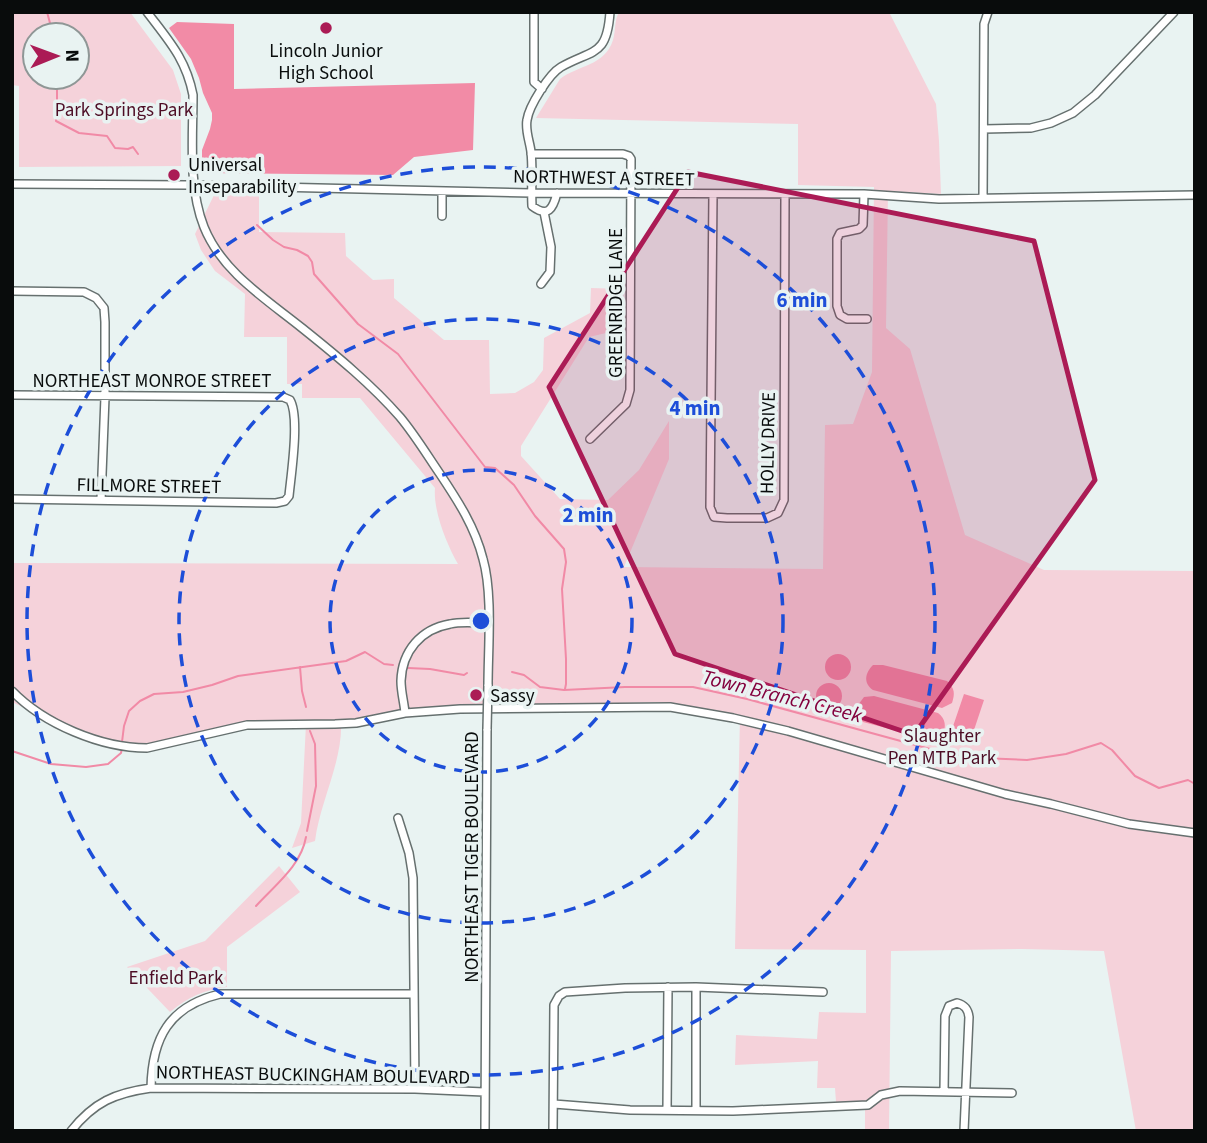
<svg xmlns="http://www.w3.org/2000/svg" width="1207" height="1143" viewBox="0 0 1207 1143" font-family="'Source Sans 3',sans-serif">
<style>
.green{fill:#f5d2da;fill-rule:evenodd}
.forest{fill:#f28ba6}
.water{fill:#f18aa6}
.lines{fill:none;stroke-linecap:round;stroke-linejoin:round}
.stream{stroke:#f18aa6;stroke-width:2}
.minor-casing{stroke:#66706f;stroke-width:10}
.minor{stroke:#fff;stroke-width:7}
.minor-bridge-casing{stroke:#66706f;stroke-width:10;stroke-linecap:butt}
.minor-bridge{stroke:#fff;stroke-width:7}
.marked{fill:#ab1b55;fill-opacity:0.2;stroke:#ab1b55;stroke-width:5;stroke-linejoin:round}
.ring{fill:none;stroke:#1d4ed8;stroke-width:3.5;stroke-dasharray:12 9}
.poi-dot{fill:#ab1b55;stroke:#e9f3f2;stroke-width:2.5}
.labels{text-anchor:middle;stroke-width:7;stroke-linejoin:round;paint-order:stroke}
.poi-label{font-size:19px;fill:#090c0c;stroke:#e9f3f2;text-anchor:start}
.park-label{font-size:19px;fill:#4d0d25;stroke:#e9f3f2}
.street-label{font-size:19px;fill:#090c0c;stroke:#e9f3f2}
.water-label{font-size:21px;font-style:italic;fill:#83003d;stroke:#e9f3f2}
.centre{fill:#1d4ed8;stroke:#e9f3f2;stroke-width:3.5}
.ring-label{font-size:21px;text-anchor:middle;font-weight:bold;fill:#1d4ed8;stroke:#e9f3f2;stroke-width:7;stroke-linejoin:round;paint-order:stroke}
</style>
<rect width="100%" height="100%" fill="#e9f3f2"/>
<!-- green -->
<path class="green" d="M12,12H130L173,70L181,94V166L19,167V86L12,85ZM35,35H77V77H35Z
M619,12H889L936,104L939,141L941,194L888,191L886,328L910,349L965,535L1044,570L1195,571V1131H1136L1104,951L1022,949L891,951L889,1131H865V1102H836L835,1088H817L818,1061L735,1065L736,1035L817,1039L819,1012L866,1013V950L735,949L740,716L661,702L508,706L388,720L387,712L383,716L341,722C343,761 320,801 315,841L292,848L301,823L306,724L247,725L139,747L92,740L12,702V563L458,564C447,545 433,511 435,488L360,398H302V384H287V337H244L245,294L215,271L201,250L195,234L216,191H259V232L345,233L346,256L373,280L394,279V298L444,340H489L490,394L515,393L534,382L543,370L544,338L590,313L591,288L623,289V329L589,337L521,446V456L560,499L608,500L639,470L669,421V459L624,567L823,569L825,425L853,424L872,372L874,187L798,185V124L536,118L560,79C578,65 605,66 613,40C616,30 614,21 619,12Z
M279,866L300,892L227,947V987C204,990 188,997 170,1012L127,967L205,941Z"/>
<!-- forest -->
<path class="forest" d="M177,22L234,24V89L475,83L473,150L414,157L393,175L202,173V150L210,129L212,120V113L203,93L199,78L191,59L169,28Z"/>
<!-- water -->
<path class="water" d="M825 667a13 13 0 1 1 26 0a13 13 0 1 1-26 0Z
M873,665H883L947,681C955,688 955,694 952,703L942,708L873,690C863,683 865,673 873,665Z
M816 696a13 13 0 1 1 26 0a13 13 0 1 1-26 0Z
M964,694L984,700L969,745L949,738Z
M874,696L938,713C946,719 946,726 943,735L932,740L863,722L857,715L858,705L864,697Z"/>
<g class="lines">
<!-- stream -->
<path class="stream" d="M47,12L50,23L51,35
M57,77V103L56,121L79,133L107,136L115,148L128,149L133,147L138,154
M257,225L273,240L284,247L297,250L308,256L312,262L314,274L358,324L398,354L485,467L495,468L514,485L535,516L564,549L566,562L562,589L566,659V684L565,689
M300,667L302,691L306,707
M408,668L430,669L464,675L467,673
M512,672L524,675L540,687L564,690L625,687H693L747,699L941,752L981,758L1027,760L1066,754L1101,743L1112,750L1135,776L1159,788L1188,780L1195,784
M122,742L124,726L129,711L140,701L154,694L183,692L212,685L238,676L346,661L365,652L384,664L393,665
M12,751L51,764L86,767L108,764L121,753L122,748
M307,831L316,786L315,744L310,731
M256,906C275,885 301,866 306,837"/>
<!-- minor casing -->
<g class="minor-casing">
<path id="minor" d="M147,12C169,41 186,59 193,95C193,137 188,187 204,227C222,272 266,299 302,328C337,356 371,384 400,417C415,435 427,455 440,474C458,501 475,527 483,559C493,594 488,648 488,686
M534,12V82L542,89
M984,129L1031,128L1051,123L1073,113L1095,95L1174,12
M531,154H623L629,156L631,159L630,390L626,404L590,439
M12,184L188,185L531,193L864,194L939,199L1195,195
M557,193C553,209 548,218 532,206C531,188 533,169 531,152C530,142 525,131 527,120C529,106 549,74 561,67C593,49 607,57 610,12
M713,194L710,507L714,517L727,518H767L778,513L784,500L785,194
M864,194L863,225L859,229L840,233L837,239V306L840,315L847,319H867
M983,198L984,24L988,12
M442,216V191
M541,284L550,272L551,247L544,212
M12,291L84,292L96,298L104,308L105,322V397L101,500
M12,395L283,397L290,400C300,417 291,475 289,496L285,501L276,503L12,499
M12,691C44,724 101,748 147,748L247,725L335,724L356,723L405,713L460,709L670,707L733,718L788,731L1005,794L1051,804L1129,824L1195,833
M405,713C404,702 401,692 401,681C402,651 421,629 450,624C462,621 475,623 488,623
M398,818L409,853L413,878L415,1089
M151,1088C152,1038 169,1006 220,994H413
M944,1092L945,1016L949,1006L957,1003C965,1005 968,1009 969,1017L964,1131
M554,1104L630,1110L733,1111L868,1105L881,1095L900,1091L1012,1093
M667,1110L668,987
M696,1110V987
M71,1131C94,1102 115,1093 151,1088L415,1089L484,1092
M485,1131L487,729
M553,1131L554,1005L559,996L565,992L625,988L696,987L823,992"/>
</g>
<!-- minor -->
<use href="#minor" class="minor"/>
<!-- minor-bridge casing -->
<g class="minor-bridge-casing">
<path id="minor-bridge" d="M487,729L488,686"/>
</g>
<!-- minor-bridge -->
<use href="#minor-bridge" class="minor-bridge"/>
</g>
<!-- marked area -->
<path class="marked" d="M688,172L1034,241L1095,480L914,735L675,654L549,387Z"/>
<!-- distance rings -->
<g class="ring">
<circle cx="481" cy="621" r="151"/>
<circle cx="481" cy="621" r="302"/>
<circle cx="481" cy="621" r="454"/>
</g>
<!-- markers -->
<g class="poi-dot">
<circle cx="326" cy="28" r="7"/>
<circle cx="174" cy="175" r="7"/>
<circle cx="476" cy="695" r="7"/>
</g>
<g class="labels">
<!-- poi labels -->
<g class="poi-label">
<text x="326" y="57" text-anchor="middle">Lincoln Junior<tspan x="326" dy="22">High School</tspan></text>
<text x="188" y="171">Universal<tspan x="188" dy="22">Inseparability</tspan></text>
<text x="490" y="702">Sassy</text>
</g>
<!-- park labels -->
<g class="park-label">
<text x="124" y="116">Park Springs Park</text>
<text x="942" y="742">Slaughter<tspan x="942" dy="22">Pen MTB Park</tspan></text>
<text x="176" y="984">Enfield Park</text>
</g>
<!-- street labels -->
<g class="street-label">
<text transform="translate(604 177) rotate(1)" y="7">NORTHWEST A STREET</text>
<text transform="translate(615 303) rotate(-90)" y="7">GREENRIDGE LANE</text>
<text x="152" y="387">NORTHEAST MONROE STREET</text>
<text transform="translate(767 443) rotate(-89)" y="7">HOLLY DRIVE</text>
<text transform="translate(149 485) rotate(1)" y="7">FILLMORE STREET</text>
<text transform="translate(471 857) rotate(-90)" y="7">NORTHEAST TIGER BOULEVARD</text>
<text transform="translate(313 1074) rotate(1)" y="7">NORTHEAST BUCKINGHAM BOULEVARD</text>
</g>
<!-- water labels -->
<g class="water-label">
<text transform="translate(782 696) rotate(14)" y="7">Town Branch Creek</text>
</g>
</g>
<circle cx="481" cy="621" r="10" class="centre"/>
<g class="ring-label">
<text x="802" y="307">6 min</text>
<text x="695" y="415">4 min</text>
<text x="588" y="522">2 min</text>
</g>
<!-- border -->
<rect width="1207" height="1143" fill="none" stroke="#090c0c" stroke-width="28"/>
<!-- north arrow -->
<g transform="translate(56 56) rotate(89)"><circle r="33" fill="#e9f3f2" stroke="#8f9796" stroke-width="2"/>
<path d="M0-5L12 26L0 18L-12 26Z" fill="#ab1b55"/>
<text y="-10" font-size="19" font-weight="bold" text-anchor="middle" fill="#090c0c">N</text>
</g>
</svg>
